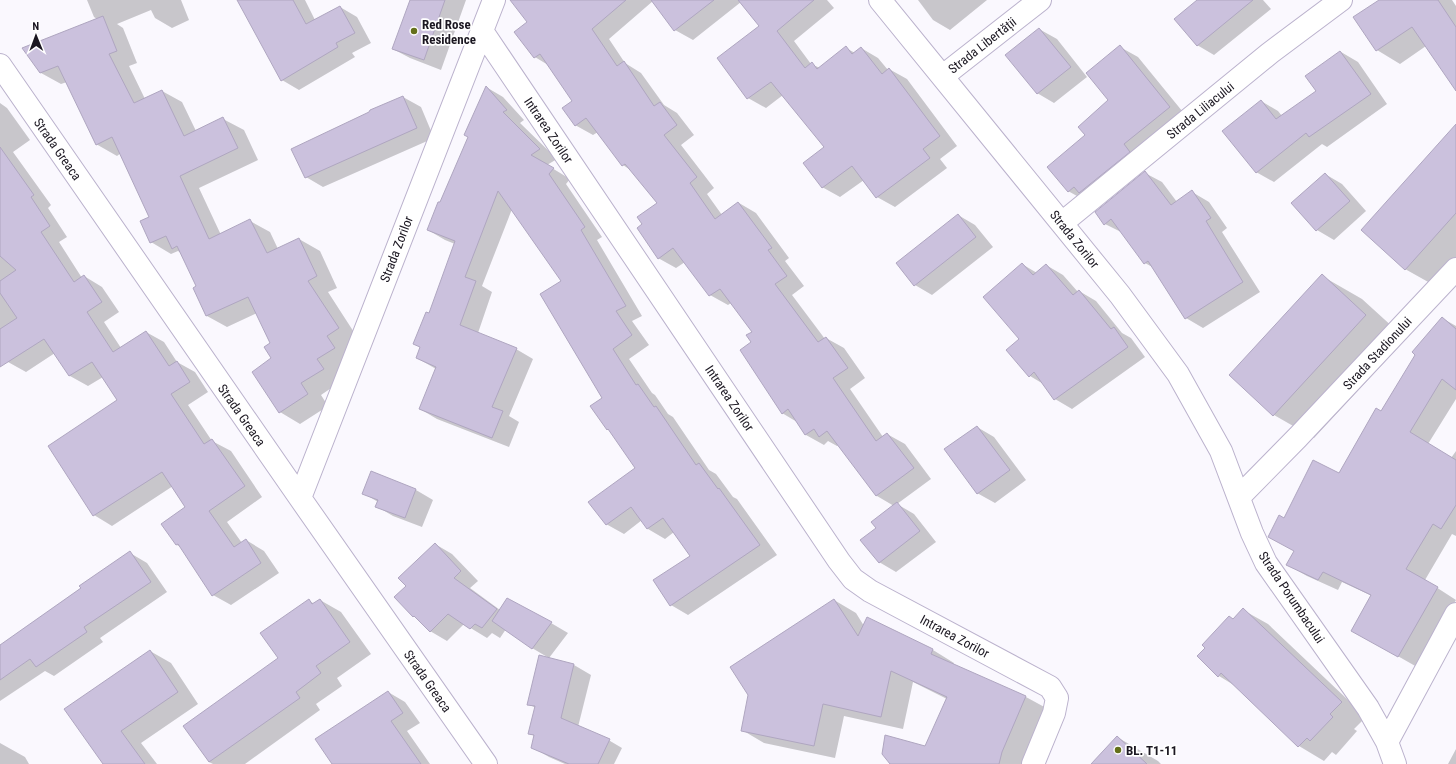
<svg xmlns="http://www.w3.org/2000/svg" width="1456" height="764" viewBox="0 0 1456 764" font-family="'Roboto Condensed',sans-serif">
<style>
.shadow{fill:#0003}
.building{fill:#cbc1dd;stroke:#afa6c0}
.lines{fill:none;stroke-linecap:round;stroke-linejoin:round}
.street-casing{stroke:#bbb2cd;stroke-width:24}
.street{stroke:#fff;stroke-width:22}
.poi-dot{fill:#64701a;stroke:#fff;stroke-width:1.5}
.labels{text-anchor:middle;stroke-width:3.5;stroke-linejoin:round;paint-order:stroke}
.poi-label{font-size:13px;font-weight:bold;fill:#1b1721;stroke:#fff;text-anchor:start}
.street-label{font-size:13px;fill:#1b1721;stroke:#fff}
</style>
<rect width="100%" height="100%" fill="#faf8fe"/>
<!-- shadow -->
<path class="shadow" d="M87,0H181L189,20L172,28L155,18L151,10L117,24L123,28L137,63L129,66L145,99L162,91L182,102L196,131L223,119L244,130L258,160L199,188L221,235L250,221L270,232L278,249L299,239L320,251L337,288L328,292L359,340L346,348L354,360L337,371L343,380L321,395L328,406L300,424L280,412L271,343L257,313L227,327L207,316L194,288L198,287L181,253L178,251L171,254L151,242V217L121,153L117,156L96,144L67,82L61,84L41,73L24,49L97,19L94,17Z
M238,0H305L315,20L340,7L357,17L371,43L352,53L355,57L299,90L282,80Z
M413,0H466L441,70L410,58L393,49Z
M524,0H827L834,8L794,41L811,64L820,68L846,48L855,53L861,48L878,58L888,70L889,69L907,79L957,146L940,159L947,168L895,207L877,197L864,180L840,197L822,187L825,147L783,95L766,108L748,98L718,58L761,26L741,2L693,40L675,30L653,1L609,39L625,63L641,73L664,105L677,113L694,135L681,145L714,188L707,194L722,215L739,203L756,213L789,258L785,261L804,286L792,295L825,339L826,338L844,348L865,378L850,389L883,437L887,434L905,444L931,479L897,504L914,514L936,542L896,572L879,562L877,528L894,506L877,496L839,445L837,446L828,441L824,445L806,435L797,422L782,413L753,343V332L731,303L728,305L710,295L685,262L676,268L658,258L643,224L658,204L632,171L623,165L598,132L593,135L575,125L573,101L548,65L535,57L516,32L528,22Z
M918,0H987L950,30L933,20Z
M1198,0H1263L1271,9L1214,55L1197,45Z
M1380,0H1452L1456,6V89L1426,46L1400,64L1377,50Z
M1039,29L1057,39L1087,77L1054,103L1037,93Z
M1120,47L1138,57L1187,117L1086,201L1068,191L1087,135L1109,100Z
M1341,52L1358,62L1387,104L1327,147L1322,144L1274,182L1256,172L1261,101L1278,111L1282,116L1317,91Z
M486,87L503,97L524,120L520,123L557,159L547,165L570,179L566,184L602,237L597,240L642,316L632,321L649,345L629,359L652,393L655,395L668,414L673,417L709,470L716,474L733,497L737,499L777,555L688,615L671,605L691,556L674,532L665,539L648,529L642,520L624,534L606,524L636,468L612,432L607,429L604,398L563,282L512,209L482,286L492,292L478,333L516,349L533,359L509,416L519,422L509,447L437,419L420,409L436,369L417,358L430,315L455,244L445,240L428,230L469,137Z
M403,97L421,107L434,138L323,187L306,177Z
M0,103L7,108L30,140L13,152L51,205L48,208L67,237L59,242L82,278L84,276L102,287L119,312L104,322L121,348L146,332L164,342L177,362L195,372L208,392L188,405L212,441L231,451L262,497L227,522L242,543L246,540L264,551L279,573L231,605L213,595L182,548L177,545L187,508L173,486L112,526L94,515L118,401L103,377L88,386L70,376L55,353L26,372L8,362L0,350Z
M1456,126V281L1446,292L1405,269Z
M1145,173L1162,182L1177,202L1192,192L1209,202L1227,228L1222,232L1260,292L1203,328L1186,318L1154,268L1145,263L1123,233L1105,224Z
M1325,174L1342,184L1366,211L1334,240L1317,230Z
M958,215L975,225L993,247L932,295L915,285Z
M1022,264L1037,273L1046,265L1063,275L1078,292L1079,291L1096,301L1122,333L1131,338L1145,357L1072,409L1055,399L1045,385L1030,376L1020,339Z
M1322,276L1362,299L1406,339L1314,438L1274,415Z
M1442,318L1456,326V399L1428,444L1451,458L1456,451V536L1452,534L1425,580L1456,600L1417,667L1352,630L1372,596L1342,582L1338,590L1307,576L1288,565L1295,551L1269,537L1285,519L1339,474L1381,412Z
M977,427L994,437L1026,480L995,503L977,493Z
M372,472L416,490L433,500L422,527L393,516L376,506L378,502L363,493Z
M435,544L452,554L478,581L470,588L500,610L551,623L568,633L549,658L532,648L506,629L500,638L492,633L487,638L464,624L447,641L430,631L420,620L413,616L407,586Z
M130,553L147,563L167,592L100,638L103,642L54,676L45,671L0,701V646Z
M309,600L314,604L320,600L341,612L371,654L337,678L342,686L316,704L320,710L245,764H213L209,762L185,726L279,659Z
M834,600L856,613L864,626L868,619L933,650L954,663L953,665L1026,697L1048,709L1023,764H892L926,747L947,699L913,682L903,729L844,716L835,758L764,743L742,730Z
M1243,610L1268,624L1366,717L1354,729L1357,731L1336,755L1332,752L1324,761L1299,746L1237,687L1219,676L1234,620Z
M150,651L171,663L198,704L141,743L157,764H104Z
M540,657L574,665L591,675L578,727L605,738L622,748L614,764H565L549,757L532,747L535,736L530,734L536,708L528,704Z
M388,692L405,702L420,723L407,731L430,764H333Z
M1117,737L1158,761L1161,764H1093Z
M0,743L25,757L29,764H0Z
M1456,749V764H1448Z"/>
<!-- building -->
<path class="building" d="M237,0H293L306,24L340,6L355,33L336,43L338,47L281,81Z
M410,0H445L424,60L392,49Z
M510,0H626L592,29L617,66L624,61L654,106L660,102L677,125L664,135L697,177L690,183L715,219L738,202L772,248L768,250L787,276L775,284L818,342L826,337L848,368L833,378L876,441L887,433L914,468L876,496L827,431L819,437L814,429L805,435L788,409L782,414L740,350L751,342L746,335L752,332L720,289L709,296L673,248L658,259L637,228L642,224L637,217L657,203L625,164L622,166L586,118L575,126L562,108L572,101L540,54L534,58L514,32L527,22Z
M651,0H714L674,31Z
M738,0H814L777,31L805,68L812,62L817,69L846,46L852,54L861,47L882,74L889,68L940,136L923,149L930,158L876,198L852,166L822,188L803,163L824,147L771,82L747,99L717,58L759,26Z
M1197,0H1253L1197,46L1174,19Z
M1379,0H1438L1456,27V91L1412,27L1376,51L1353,17Z
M103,16L117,51L109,54L134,103L162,90L184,136L223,117L238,148L180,176L209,239L250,219L267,253L299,238L317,276L308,281L339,328L327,336L335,348L317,359L324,369L301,383L308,394L279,413L252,372L271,358L264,347L270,343L248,297L206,316L193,288L196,286L177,246L172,249L166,236L150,243L140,221L149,217L112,137L96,145L58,66L40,73L22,48Z
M1039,28L1071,67L1037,94L1005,55Z
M1120,45L1170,107L1124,144L1130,152L1079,193L1074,187L1068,192L1047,167L1085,135L1078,127L1108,100L1086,73Z
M1340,51L1371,94L1309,137L1306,133L1256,173L1222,131L1261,100L1276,119L1316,91L1305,76Z
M486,86L507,110L503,112L540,149L531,155L554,168L549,174L585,227L581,230L626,306L616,311L632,335L613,349L636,385L638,384L654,407L656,406L696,465L699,463L718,489L719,488L760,545L670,606L653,580L690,556L663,518L647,529L631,507L606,525L588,502L635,468L608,429L607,430L590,406L602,398L540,294L561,281L498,191L465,277L476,281L460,325L517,348L492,407L503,411L492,438L419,409L436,367L416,358L420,347L413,344L426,312L429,313L455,241L427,230L438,202H440L468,137L464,135Z
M403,96L417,128L305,178L291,149L369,112L370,110Z
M1456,124V213L1405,270L1361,230Z
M0,147L34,195L31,197L50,226L41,232L74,282L84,275L102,302L87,312L113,352L146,331L169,366L177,361L190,382L171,394L204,444L212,439L245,486L209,511L234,547L246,539L261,563L212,596L178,544L176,545L161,524L185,507L162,472L93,516L48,446L117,400L92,362L69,376L44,339L0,367V329L17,318L0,293V281L16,270L0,256Z
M1145,171L1171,205L1192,190L1211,218L1206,221L1243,282L1185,319L1148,261L1144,264L1111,219L1104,225L1095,212Z
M1325,173L1350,201L1316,231L1291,203Z
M958,214L976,237L914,286L896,263Z
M1022,263L1033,275L1046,264L1073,295L1079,290L1111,329L1114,327L1128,347L1054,400L1034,372L1029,377L1006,350L1019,339L983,297Z
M1322,274L1366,315L1273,416L1229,375Z
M1442,317L1456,329V390L1442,379L1410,432L1456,460V505L1441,529L1433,524L1406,569L1438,587L1398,657L1351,631L1371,595L1323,572L1318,580L1286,565L1294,551L1268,537L1279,515L1284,518L1313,460L1339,473L1376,408L1381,411L1415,355L1412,352Z
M977,426L1010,470L977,494L944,449Z
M371,471L416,489L405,518L375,507L378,500L362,494Z
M897,502L920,531L879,563L860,540L876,528L871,522Z
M435,543L461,571L454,578L497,609L482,628L475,624L470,629L448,614L430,632L414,616L413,617L394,597L406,586L398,578Z
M130,551L151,582L84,627L87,632L36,667L30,659L0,680V645L81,588L79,586Z
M507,598L552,622L532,649L492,621Z
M309,599L312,604L320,599L350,642L316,666L321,673L296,692L300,698L209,762L183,726L278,658L260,633Z
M834,599L858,636L867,617L933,649L931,654L1026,696L1002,752L999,764H890L882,754L885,735L925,746L947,697L891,671L881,717L823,704L814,746L741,731L748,695L730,667Z
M1243,608L1342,702L1330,714L1333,717L1310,741L1307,738L1298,747L1221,673L1218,677L1197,656L1205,648L1202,645L1229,616L1233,619Z
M150,650L178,692L121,731L145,764H103L64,709Z
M539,655L574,664L561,718L610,739L598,764H569L531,748L534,735L528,734L535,706L527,705Z
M388,691L403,713L391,721L421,764H332L315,739Z
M1117,736L1147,764H1091Z"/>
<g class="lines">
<!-- street casing -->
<g class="street-casing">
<path id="street" d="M880,0L1120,295L1178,374L1221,451L1252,533L1266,563L1368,708L1387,742L1395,764
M482,31L839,561L853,579L870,591L1050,687L1057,698L1054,713L1033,764
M0,65L300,498L486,764
M943,76L1040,0
M1062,223L1270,53L1341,0
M1239,497L1298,437L1456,269
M300,498L494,0
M1387,742L1456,614"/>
</g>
<!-- street -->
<use href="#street" class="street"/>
</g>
<!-- markers -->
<g class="poi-dot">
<circle cx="414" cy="31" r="4"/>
<circle cx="1118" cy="750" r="4"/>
</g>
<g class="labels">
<!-- poi labels -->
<g class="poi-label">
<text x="422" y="29">Red Rose<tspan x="422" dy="15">Residence</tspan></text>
<text x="1126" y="755">BL. T1-11</text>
</g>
<!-- street labels -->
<g class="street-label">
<text transform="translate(982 45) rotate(-38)" y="5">Strada Libertății</text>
<text transform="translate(1200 110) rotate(-39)" y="5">Strada Liliacului</text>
<text transform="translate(549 130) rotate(56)" y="5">Intrarea Zorilor</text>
<text transform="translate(58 149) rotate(55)" y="5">Strada Greaca</text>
<text transform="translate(1075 239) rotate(51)" y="5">Strada Zorilor</text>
<text transform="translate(396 249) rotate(-69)" y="5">Strada Zorilor</text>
<text transform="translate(1377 353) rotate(-47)" y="5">Strada Stadionului</text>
<text transform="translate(730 398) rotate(56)" y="5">Intrarea Zorilor</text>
<text transform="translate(242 415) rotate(55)" y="5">Strada Greaca</text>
<text transform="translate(1292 597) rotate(56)" y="5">Strada Porumbacului</text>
<text transform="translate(955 636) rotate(28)" y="5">Intrarea Zorilor</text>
<text transform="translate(428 681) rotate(55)" y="5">Strada Greaca</text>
</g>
</g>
<!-- north arrow -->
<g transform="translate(36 36) rotate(359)" stroke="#ffffff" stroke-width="3" paint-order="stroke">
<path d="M0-3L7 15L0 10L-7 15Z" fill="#1b1721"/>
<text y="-6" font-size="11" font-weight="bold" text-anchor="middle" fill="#1b1721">N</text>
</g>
</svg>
